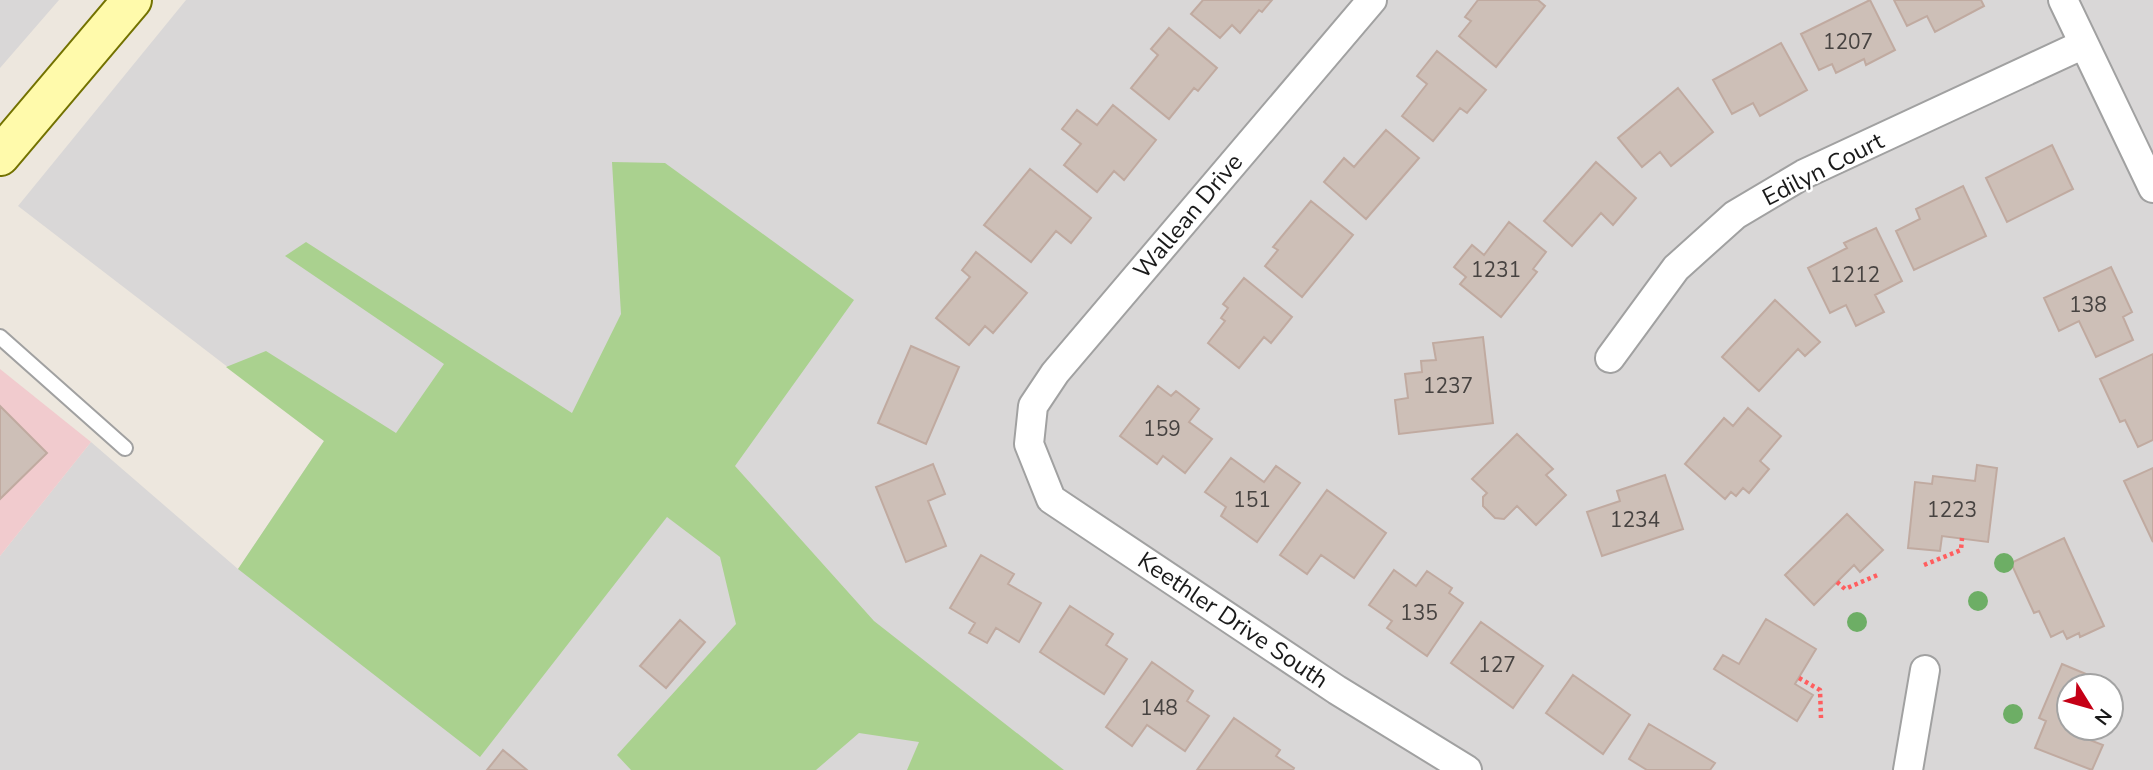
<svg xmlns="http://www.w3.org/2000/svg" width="2153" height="770" viewBox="0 0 2153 770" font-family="'Nunito Sans',sans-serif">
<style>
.residential{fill:#d9d7d7;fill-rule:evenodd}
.commercial{fill:#f1cbce}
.forest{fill:#aad18f}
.building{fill:#cdbfb7;stroke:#c0aaa0;stroke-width:2}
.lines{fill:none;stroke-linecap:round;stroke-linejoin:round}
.service-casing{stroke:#a1a1a1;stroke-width:18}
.minor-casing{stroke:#a1a1a1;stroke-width:32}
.secondary-casing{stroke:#737200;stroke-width:42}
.path{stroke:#ff5e5f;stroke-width:4.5;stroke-dasharray:3.5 3.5;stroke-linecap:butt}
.service{stroke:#fff;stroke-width:14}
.minor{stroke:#fff;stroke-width:28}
.secondary{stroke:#fffaab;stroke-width:38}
.tree{fill:#6dae65}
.labels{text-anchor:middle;stroke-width:5;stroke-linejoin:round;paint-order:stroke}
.number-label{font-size:21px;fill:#474341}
.street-label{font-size:24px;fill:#1a1a1a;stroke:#fff}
</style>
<rect width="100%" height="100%" fill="#ede7de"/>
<!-- residential -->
<path class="residential" d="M0,0H59L0,68Z
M186,0H2153V770H0V556L91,442L238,569L324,441L18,206ZM2069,686H2111V728H2069Z"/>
<!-- commercial -->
<path class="commercial" d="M0,369L91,442L0,556Z"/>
<!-- forest -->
<path class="forest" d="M612,162L665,163L854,300L735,466L874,621L1064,770H907L919,742L859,733L816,770H631L617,755L736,624L720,557L667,517L480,757L238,569L324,441L226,367L266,351L396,433L444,364L285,256L306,242L572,413L621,314Z"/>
<!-- building -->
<path class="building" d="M1203,0H1272L1262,12L1259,10L1240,33L1232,25L1220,38L1191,14Z
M1478,0H1538L1545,6L1496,67L1459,36L1471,21L1465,17Z
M1870,0L1895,50L1866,65L1864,59L1836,73L1832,64L1819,70L1801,34Z
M1894,0H1981L1984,6L1935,32L1927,16L1907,26Z
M1169,28L1217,68L1198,91L1194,88L1169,119L1131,88L1158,55L1151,49Z
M1781,43L1807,90L1760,116L1753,103L1732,114L1713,80Z
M1437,51L1486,90L1467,113L1460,108L1433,141L1402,116L1427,84L1417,76Z
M1678,88L1713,132L1671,166L1660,152L1642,167L1618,138Z
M1113,105L1156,140L1124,180L1114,171L1097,192L1064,165L1081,144L1062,129L1077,110L1097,125Z
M1386,130L1419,158L1366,219L1324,182L1344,158L1354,167Z
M2052,145L2073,189L2007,222L1986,178Z
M1596,162L1636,198L1613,225L1601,213L1572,246L1544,221Z
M1030,169L1091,218L1071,243L1056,231L1031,262L984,225Z
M1963,186L1986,236L1914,270L1896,231L1920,219L1916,209Z
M1311,201L1353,235L1302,297L1265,266L1278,250L1273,247Z
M1509,222L1546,252L1533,269L1537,272L1501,317L1460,284L1466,277L1454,267L1472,245L1484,255Z
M1876,228L1902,281L1875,295L1884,312L1856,326L1846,305L1830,313L1808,268L1847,248L1844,243Z
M976,252L1027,293L993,333L985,326L969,345L936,318L970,277L962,270Z
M2111,267L2132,312L2123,317L2133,340L2096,357L2079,321L2059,331L2044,298Z
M1244,278L1292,317L1271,343L1264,337L1239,368L1208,343L1225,321L1221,318L1228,308L1223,304Z
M1775,300L1820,342L1805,356L1798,349L1759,391L1722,357Z
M1483,337L1493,423L1399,434L1395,400L1408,398L1405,374L1422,372L1421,361L1436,360L1433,343Z
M911,346L959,367L926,444L878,423Z
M2153,354V440L2138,447L2125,420L2120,422L2100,379Z
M1158,386L1171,396L1176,391L1199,409L1189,422L1212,439L1185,473L1163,456L1157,464L1120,436Z
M0,406L47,453L0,499Z
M1748,408L1781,436L1760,461L1769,469L1749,493L1743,488L1736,496L1731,492L1725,499L1685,464L1724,418L1733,426Z
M1517,434L1553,469L1546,475L1566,495L1536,525L1517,506L1504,519L1495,518L1483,506V497L1487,493L1472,479Z
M1231,458L1264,482L1276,466L1300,483L1257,542L1221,516L1226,507L1205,492Z
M933,464L945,494L928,501L946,546L906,562L876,487Z
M1977,465L1997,468L1988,542L1942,536L1940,551L1908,548L1915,482L1932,484L1933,476L1975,481Z
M2153,468V542L2124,481Z
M1665,475L1683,529L1602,556L1587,512L1620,501L1617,491Z
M1327,490L1386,533L1354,578L1321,555L1307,574L1280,555Z
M1847,514L1883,550L1860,572L1854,565L1814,605L1785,575Z
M2064,538L2104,626L2080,637L2079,633L2067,639L2063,631L2051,637L2039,611L2034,613L2011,563Z
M981,555L1014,574L1008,584L1041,603L1019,642L996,628L987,643L969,633L975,623L950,608Z
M1394,570L1416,586L1427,571L1452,588L1449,593L1463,603L1427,656L1387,628L1392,621L1369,605Z
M1070,606L1113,634L1106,645L1127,659L1104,694L1040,652Z
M1766,619L1816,649L1795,684L1813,695L1797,721L1714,669L1723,655L1739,664Z
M680,620L705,642L666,688L640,666Z
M1481,622L1543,666L1513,708L1451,663Z
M1152,662L1193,691L1187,701L1209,716L1185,751L1147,725L1132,746L1106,727Z
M2062,664L2110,684L2069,686V728H2092L2087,739L2103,745L2092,770L2035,748L2046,721L2039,718Z
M1573,675L1630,715L1603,754L1546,713Z
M1234,718L1280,750L1276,756L1294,768L1293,770H1197Z
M1649,724L1715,763L1710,770H1647L1629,759Z
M503,750L527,770H487Z"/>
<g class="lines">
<!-- service casing -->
<g class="service-casing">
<path id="service" d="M0,337L125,448"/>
</g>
<!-- minor casing -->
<g class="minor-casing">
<path id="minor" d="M1372,0L1055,373L1033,406L1029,444L1051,499L1337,690L1467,770
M2063,0L2153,188
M1610,358L1676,268L1735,215L1804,174L2084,44
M1908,770L1925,670"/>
</g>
<!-- secondary casing -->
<g class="secondary-casing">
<path id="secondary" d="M0,156L132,0"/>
</g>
<!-- path -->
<path class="path" d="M1924,565L1961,550L1962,538
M1837,582L1845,589L1880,574
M1799,678L1820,690L1821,718"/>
<!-- service -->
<use href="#service" class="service"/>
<!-- minor -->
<use href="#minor" class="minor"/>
<!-- secondary -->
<use href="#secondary" class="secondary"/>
</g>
<!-- trees -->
<g class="tree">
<circle cx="2004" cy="563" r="10"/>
<circle cx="1978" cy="601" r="10"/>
<circle cx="1857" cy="622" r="10"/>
<circle cx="2013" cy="714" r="10"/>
</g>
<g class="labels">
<!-- number labels -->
<g class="number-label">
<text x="1848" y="49">1207</text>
<text x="1496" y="277">1231</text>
<text x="1855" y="282">1212</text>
<text x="2088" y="312">138</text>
<text x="1448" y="393">1237</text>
<text x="1162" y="436">159</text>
<text x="1252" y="507">151</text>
<text x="1952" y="517">1223</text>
<text x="1635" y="527">1234</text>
<text x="1419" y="620">135</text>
<text x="1497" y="672">127</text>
<text x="1159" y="715">148</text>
</g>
<!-- street labels -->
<g class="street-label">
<text transform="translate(1823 169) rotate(-27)" y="8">Edilyn Court</text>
<text transform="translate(1188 216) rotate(-50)" y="8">Wallean Drive</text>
<text transform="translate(1233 620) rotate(34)" y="8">Keethler Drive South</text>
</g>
</g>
<!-- north arrow -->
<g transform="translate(2090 707) rotate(127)"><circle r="33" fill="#ffffff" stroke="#a3a3a3" stroke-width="2"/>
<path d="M0-5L12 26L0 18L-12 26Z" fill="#c50016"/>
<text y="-10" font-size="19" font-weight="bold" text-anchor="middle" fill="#1a1a1a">N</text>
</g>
</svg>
